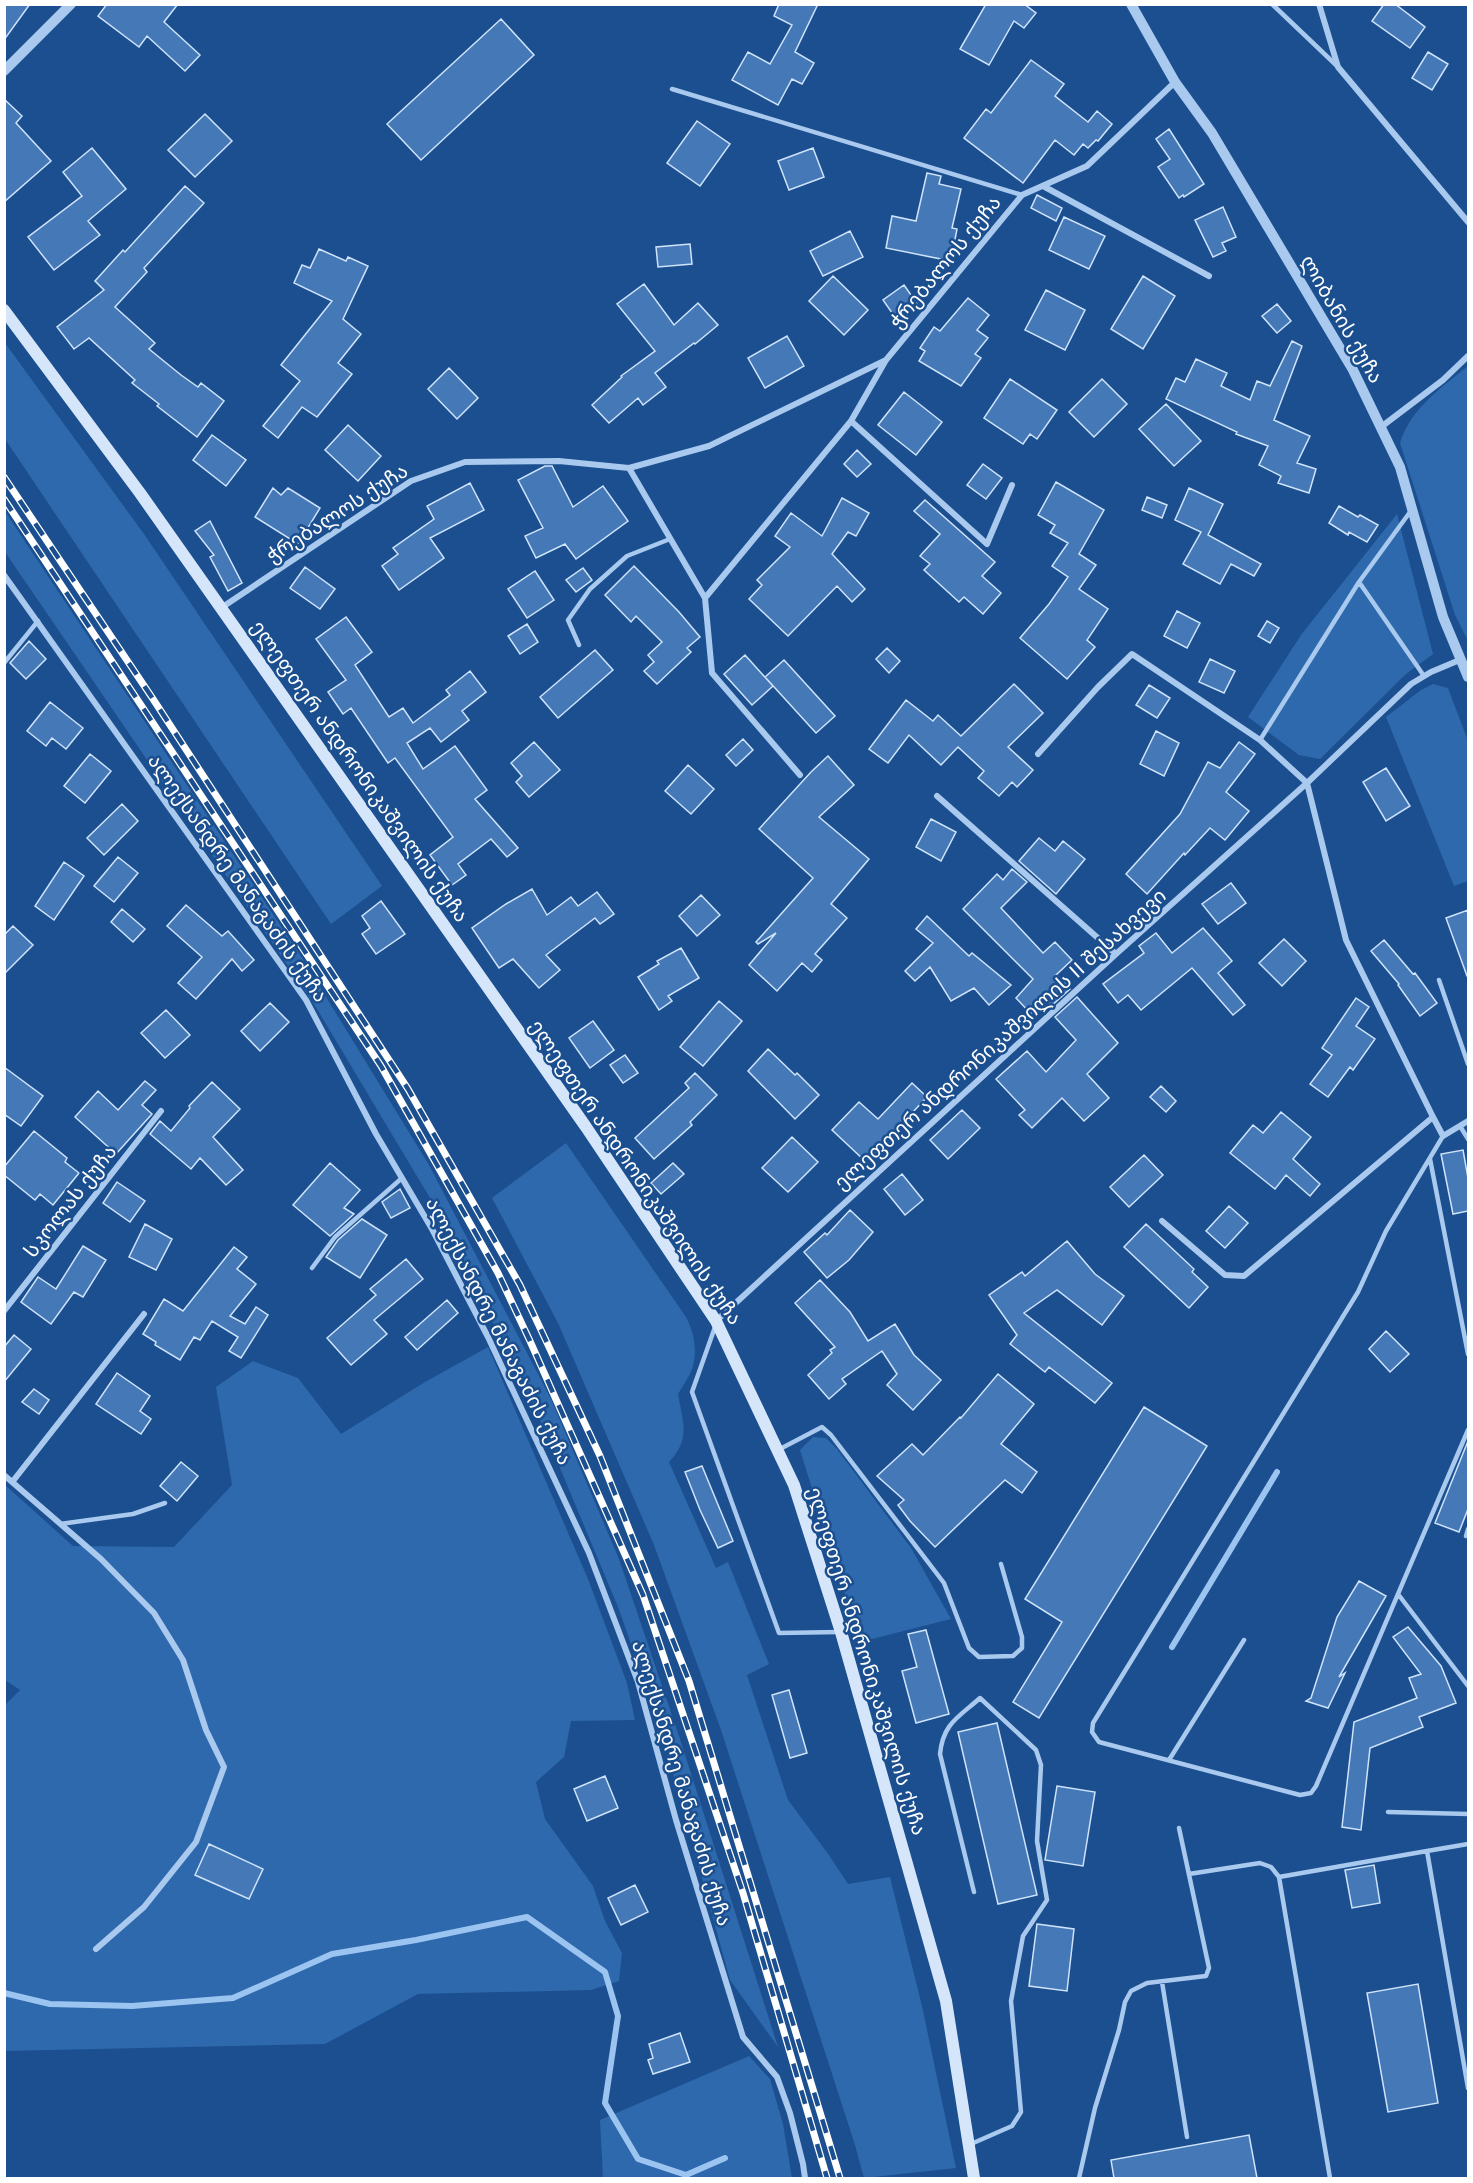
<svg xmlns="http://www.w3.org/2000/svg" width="1473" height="2183" viewBox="0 0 1473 2183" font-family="'Golos Text','Noto Sans Georgian',sans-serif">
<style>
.green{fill:#2e69ad}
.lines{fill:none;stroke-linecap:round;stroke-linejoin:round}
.stream{stroke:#9cc4f0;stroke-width:6}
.building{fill:#4478b7;stroke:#cfe3fa;stroke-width:1.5}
.service{stroke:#a9c9ee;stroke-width:4.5}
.minor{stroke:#a9c9ee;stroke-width:6}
.tertiary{stroke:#a9c9ee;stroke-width:10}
.secondary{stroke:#d6e6fa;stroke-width:12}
.rail-casing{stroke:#fff;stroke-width:7}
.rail{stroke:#1b4f8f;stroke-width:4.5;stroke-dasharray:14;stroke-linecap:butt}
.labels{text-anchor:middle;stroke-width:5;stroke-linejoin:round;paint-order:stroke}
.street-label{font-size:20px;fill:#fff;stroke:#1b4f8f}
</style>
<rect width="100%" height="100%" fill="#1b4f8f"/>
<!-- green -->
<path class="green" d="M5,343L144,534L382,886L331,924L5,439Z
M1468,366V641L1455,615L1400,443C1411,408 1441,388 1468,366Z
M4,510L304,961L429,1165L551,1399L619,1559L680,1739L778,2047L730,1980L660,1726L618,1607L535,1408L436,1208L314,1004L5,552Z
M1397,514L1433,654L1406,674L1320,759L1299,755L1248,717L1301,635Z
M1433,684L1448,688L1468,741V881L1454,886L1386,717L1421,690Z
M566,1143L686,1317C694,1332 698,1352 692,1369C689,1377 683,1386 678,1394C683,1422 691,1439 669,1462L716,1568L728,1562L769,1664L747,1675L788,1800L829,1855L848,1884L890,1877L922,2006L956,2168L864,2178L855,2145L721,1730L654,1545L558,1323L492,1198Z
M488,1347L588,1579L627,1683L635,1720L571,1721L564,1757L536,1782L545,1819L593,1886L605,1921L622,1953L619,1981L591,1990L418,1994L325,2044L5,2051L4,1706L20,1690L5,1680L4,1484L73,1546L174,1547L232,1485L216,1387L253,1361L298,1378L341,1434L425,1382Z
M813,1437L826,1438L837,1449L911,1548L951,1619L860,1642L800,1450Z
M749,2056L770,2079L783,2124L792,2178H603L600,2120Z"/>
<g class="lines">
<!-- stream -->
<path class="stream" d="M1172,1647L1277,1472
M4,1993L50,2004L132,2006L233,1998L332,1954L416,1940L527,1917L605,1972L618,2016L605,2103L638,2159L686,2175L725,2158"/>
</g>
<!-- building -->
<path class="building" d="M4,4H30L4,40Z
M107,4H178L164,22L200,55L185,71L147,36L139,47L98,16Z
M779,4H818L795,52L814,63L802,84L792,79L778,105L732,80L748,52L770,64L792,25L774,16Z
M986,4H1024L1036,13L1024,28L1014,21L989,65L960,49Z
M1384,4H1395L1425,27L1410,48L1372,21Z
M501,19L534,55L421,160L387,124Z
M1428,52L1448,64L1432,90L1412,78Z
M1031,60L1064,84L1055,96L1088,122L1097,111L1112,124L1098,141L1096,140L1088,148L1083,144L1074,155L1055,140L1023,183L964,138L986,109L991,113Z
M4,99L22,116L16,123L51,161L4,202Z
M205,114L232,141L195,177L168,150Z
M697,121L730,144L700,186L667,163Z
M1169,129L1204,184L1184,197L1183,195L1179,198L1158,167L1170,159L1156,139Z
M92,148L126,189L88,221L100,235L54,270L28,237L82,196L63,172Z
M813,148L824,177L789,190L778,161Z
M927,173L941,176L939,184L961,189L952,228L957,229L951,261L886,248L892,216L916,221Z
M185,186L204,203L144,268L147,272L115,307L155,343L149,349L181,375L198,387L201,383L224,401L197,437L157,406L159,404L132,383L135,380L89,338L74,349L57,327L104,290L95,281L123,250L125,252Z
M1037,195L1062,208L1056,221L1031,208Z
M1223,207L1236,237L1222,243L1226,251L1213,257L1195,220Z
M1064,217L1105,236L1089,269L1049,250Z
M850,231L863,257L823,276L810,251Z
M690,244L692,264L658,267L656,247Z
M319,249L346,261L348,257L368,266L343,319L361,334L338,363L352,374L317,417L302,407L278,438L263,426L300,381L281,365L332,301L294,283L302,265L310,268Z
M833,276L868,310L844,335L809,301Z
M1143,276L1175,296L1143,349L1111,329Z
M644,284L674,325L698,303L718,325L695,344L694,343L655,373L666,387L643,405L638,398L609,423L592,405L622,377L621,376L655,351L617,304Z
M904,285L918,305L897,320L883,300Z
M1046,290L1085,310L1065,350L1025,330Z
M968,298L989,315L977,330L988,338L975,354L981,358L961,386L919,361L925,351L920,348L934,327L940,331Z
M1277,304L1291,321L1277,333L1262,316Z
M787,336L804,366L765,388L748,358Z
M1292,341L1302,346L1274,420L1310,436L1297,463L1316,469L1309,493L1278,483L1281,476L1259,465L1268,446L1236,434L1237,432L1166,399L1176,378L1185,382L1196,359L1227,373L1221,386L1250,400L1257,381L1270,386Z
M449,368L478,398L457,419L428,389Z
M1010,379L1057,410L1037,439L1030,434L1023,444L984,418Z
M1102,379L1127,404L1094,437L1069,412Z
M904,392L942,422L916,455L878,425Z
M1166,404L1201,441L1174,466L1139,429Z
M348,425L381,456L358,481L325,450Z
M212,435L246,460L226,486L193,460Z
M857,450L871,464L857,477L844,464Z
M983,464L1002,478L986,499L967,485Z
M545,466H552L573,507L603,486L628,521L576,559L565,544L536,558L525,536L543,528L518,480Z
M1056,482L1104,510L1079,554L1096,565L1079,589L1108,609L1087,640L1095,647L1067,679L1020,638L1049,604L1068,577L1052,566L1068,543L1050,533L1055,525L1038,515Z
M470,483L484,510L430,538L444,558L399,590L382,566L398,554L393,548L434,519L427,506Z
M273,488L281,495L288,488L320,508L298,544L255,517Z
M1189,488L1223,504L1208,535L1261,564L1254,576L1231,564L1220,584L1183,564L1201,532L1175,520Z
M1147,497L1167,505L1162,518L1142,510Z
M842,498L869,513L856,536L848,532L832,554L865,589L852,602L837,586L788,636L749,599L762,585L757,580L790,547L775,536L791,513L822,536Z
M925,500L995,562L982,576L1001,593L983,614L964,597L959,602L924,570L930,564L920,556L940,534L914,511Z
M1339,506L1358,517L1360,515L1378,525L1367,542L1349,532L1348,535L1329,523Z
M210,521L242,583L228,591L210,557L214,555L195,531Z
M634,566L679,612L700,637L687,648L691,652L657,684L644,671L654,662L648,655L662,642L636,616L631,622L605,595Z
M305,567L335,589L320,609L290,588Z
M583,568L592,580L576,592L566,580Z
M535,571L554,600L527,618L508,589Z
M1177,611L1200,623L1187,648L1164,636Z
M346,617L372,652L355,665L389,717L403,708L413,723L450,695L446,690L470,671L486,692L462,711L469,720L441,742L430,728L407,743L423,769L455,746L487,790L475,799L518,848L507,857L491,839L458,864L466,875L452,885L430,855L453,837L395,758L388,763L351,708L343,714L328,692L346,680L316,639Z
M1267,621L1279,628L1270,643L1258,636Z
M527,624L538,642L520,654L508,636Z
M29,641L46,659L26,679L10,663Z
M887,648L900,661L889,673L876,659Z
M595,650L613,670L558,718L540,697Z
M745,655L773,686L752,705L724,674Z
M1210,659L1235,671L1224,693L1199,682Z
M784,660L835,716L816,733L765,677Z
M1014,684L1043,713L1008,747L1033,770L1017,787L1012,782L999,796L978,778L984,771L958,747L941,765L909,735L888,763L869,749L906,700L933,721L938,715L961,736Z
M1149,685L1170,698L1157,718L1136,705Z
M50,702L83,728L66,749L52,738L46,746L27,731Z
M1156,731L1179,743L1164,776L1140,764Z
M743,739L753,750L736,766L726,755Z
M534,742L560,770L529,797L516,782L522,776L511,763Z
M1239,742L1255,754L1226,792L1249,811L1225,840L1210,828L1185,855L1184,853L1147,894L1126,874L1180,814L1208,762L1220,768Z
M90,754L111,771L85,803L64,786Z
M828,756L854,785L819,817L869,859L831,904L847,918L815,954L822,960L812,972L802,963L777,991L749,965L776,933L758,944L756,942L813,878L759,829L811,772Z
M688,765L714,789L691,814L665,791Z
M1386,768L1410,806L1386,821L1363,782Z
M122,804L138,821L104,855L87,838Z
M931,819L956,832L941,861L916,847Z
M1039,838L1055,851L1063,841L1085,859L1056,894L1019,861Z
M118,857L138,873L114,902L94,886Z
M64,862L84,876L54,920L35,906Z
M1012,869L1027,882L1001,908L1043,953L1055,942L1072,960L1056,975L1070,989L1048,1009L1042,1003L1031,1014L1016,998L1033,979L963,909L997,874L1003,880Z
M1231,883L1246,903L1218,924L1202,904Z
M532,889L547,915L571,897L578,906L597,892L614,914L600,924L595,918L546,955L560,970L539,988L513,959L499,968L472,928L506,904Z
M701,895L720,915L697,936L679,916Z
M381,901L405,934L376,954L362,934L370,928L362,916Z
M186,905L222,936L228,931L254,960L242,971L232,959L196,999L178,983L202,957L167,926Z
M122,909L145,929L133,942L111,922Z
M1468,910V976H1467L1446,918Z
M927,916L969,956L972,953L1011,985L989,1005L974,988L951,1001L930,967L915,981L905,971L933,943L916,929Z
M13,926L33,945L4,974V935Z
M1203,928L1232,961L1218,973L1245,1005L1233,1015L1192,968L1141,1010L1128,995L1118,1003L1103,984L1144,953L1139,946L1156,933L1172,953Z
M1284,939L1306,961L1282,986L1259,963Z
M1384,940L1413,974L1415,973L1437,1003L1420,1016L1398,985L1399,984L1371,951Z
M681,948L699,978L668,996L672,1001L659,1010L638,977L659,964L657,961Z
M1077,997L1118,1043L1087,1074L1109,1098L1084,1121L1062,1098L1032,1128L1019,1115L1025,1110L996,1079L1027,1051L1046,1072L1076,1040L1055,1017Z
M1356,998L1369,1007L1356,1026L1375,1039L1353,1070L1350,1067L1328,1097L1310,1084L1332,1055L1322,1048Z
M719,1001L742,1021L703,1066L680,1047Z
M270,1003L289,1022L260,1051L241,1031Z
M166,1010L190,1035L165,1058L141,1033Z
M593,1021L614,1050L590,1068L569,1038Z
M768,1049L795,1075L797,1073L819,1095L795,1119L748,1071Z
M625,1055L638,1073L623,1083L610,1065Z
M4,1067L43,1096L21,1126L4,1114Z
M695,1073L717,1095L690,1122L692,1125L654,1159L635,1138L689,1088L685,1083Z
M145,1081L156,1090L142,1105L152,1114L116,1154L75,1117L98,1091L118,1110Z
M212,1082L240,1109L213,1137L243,1170L226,1185L200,1158L191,1169L150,1134L160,1121L171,1131L190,1108L189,1106Z
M912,1083L927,1097L866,1162L832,1130L859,1102L878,1119Z
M1161,1086L1176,1101L1166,1112L1150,1097Z
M962,1110L980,1128L948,1159L930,1140Z
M1281,1112L1311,1137L1293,1159L1320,1184L1310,1196L1286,1175L1275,1189L1230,1153L1253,1125L1263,1133Z
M34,1131L67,1158L65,1162L79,1173L53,1205L40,1194L35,1200L4,1175V1167Z
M792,1137L818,1162L788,1192L762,1168Z
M1463,1150L1468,1178V1211L1453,1214L1441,1154Z
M1144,1155L1163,1175L1129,1207L1110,1187Z
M330,1163L360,1190L344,1208L354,1214L330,1236L293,1205Z
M673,1163L684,1174L661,1194L651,1183Z
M902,1174L923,1200L905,1215L884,1189Z
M117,1182L145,1201L130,1222L103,1203Z
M400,1189L410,1208L391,1218L382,1202Z
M1229,1206L1248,1223L1225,1248L1206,1231Z
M850,1210L873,1232L849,1260L827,1278L804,1252L825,1233L827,1235Z
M362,1219L387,1235L360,1278L326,1257L338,1240Z
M145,1224L172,1239L156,1270L129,1257Z
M1146,1224L1194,1269L1192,1272L1208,1287L1189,1308L1124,1247Z
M1067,1241L1095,1274L1124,1296L1102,1325L1057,1290L1024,1313L1112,1383L1095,1403L1049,1367L1045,1372L1010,1344L1017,1335L989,1295L1022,1272L1025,1276Z
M83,1246L106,1260L83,1297L74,1292L51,1324L21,1302L38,1277L56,1289Z
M234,1247L247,1257L237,1269L256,1284L230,1316L245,1324L256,1307L268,1315L241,1358L229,1351L238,1337L212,1321L200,1340L194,1337L180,1360L155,1345L156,1342L143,1334L164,1299L183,1311Z
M406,1259L423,1279L374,1320L387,1334L351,1365L327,1338L376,1295L370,1289Z
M820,1280L850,1312L868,1341L895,1324L914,1355L941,1380L913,1410L887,1385L897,1374L882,1351L842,1379L846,1384L829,1399L808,1375L832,1353L830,1350L835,1347L795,1303Z
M447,1300L458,1313L417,1350L405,1337Z
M1386,1331L1409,1354L1390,1372L1369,1349Z
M14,1335L31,1349L4,1382V1347Z
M117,1373L150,1396L140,1411L151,1419L141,1434L96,1404Z
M998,1374L1034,1404L1001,1444L1037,1472L1022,1493L1005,1480L935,1547L910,1521L898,1505L904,1500L877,1476L912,1444L923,1455L960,1417L961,1418Z
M34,1389L49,1400L39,1414L22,1402Z
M1144,1407L1207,1446L1039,1718L1013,1702L1062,1622L1025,1599Z
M1468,1441V1509L1459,1532L1435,1523Z
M181,1462L198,1476L177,1501L160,1486Z
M702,1466L733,1541L718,1548L700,1510L685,1472Z
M1359,1581L1386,1596L1339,1677L1345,1673L1328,1708L1306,1701L1311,1698L1337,1617Z
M1408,1627L1441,1666L1456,1703L1419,1717L1423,1727L1370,1748L1361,1830L1342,1827L1354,1722L1417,1698L1409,1678L1421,1674L1393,1637Z
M926,1630L949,1714L916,1723L902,1671L917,1667L908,1634Z
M789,1690L807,1753L790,1758L772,1695Z
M997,1723L1037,1895L998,1904L958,1732Z
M605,1776L618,1808L587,1821L574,1789Z
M1057,1786L1095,1792L1083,1866L1045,1860Z
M209,1844L263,1869L249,1899L195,1875Z
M1374,1865L1380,1903L1352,1908L1345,1870Z
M635,1885L648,1912L621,1925L608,1898Z
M1037,1924L1074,1929L1067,1991L1029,1986Z
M1418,1984L1438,2103L1388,2112L1367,1993Z
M680,2033L690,2062L653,2074L648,2060L653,2058L649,2044Z
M1249,2135L1257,2178H1114L1111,2160Z"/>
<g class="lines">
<!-- service -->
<path class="service" d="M1272,4L1336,65
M672,89L1022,195
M1359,582L1424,676
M579,645L568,620L590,589L627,556L670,539
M4,663L38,621
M1260,740L1359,582L1410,512
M1439,980L1468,1064
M1460,1126L1468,1139
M1443,1136L1386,1231L1358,1292L1093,1723L1092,1732L1099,1742L1300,1795L1311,1793L1316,1786L1468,1430
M1430,1159L1468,1354
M312,1268L335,1237L402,1178
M715,1327L692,1392L779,1633L839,1632
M778,1450L822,1427L831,1435L944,1583L969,1648L979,1657L1013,1656L1022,1648V1637L1001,1564
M60,1524L133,1514L165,1503
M1466,1536L1468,1529
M1398,1594L1468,1686
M1169,1760L1244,1640
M1388,1812L1468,1814
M1468,1844L1427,1851L1468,2088
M1189,1874L1260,1863L1271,1867L1279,1877L1330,2178
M1279,1877L1427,1851
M1162,1982L1187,2137
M971,2144L1012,2126L1021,2112L1011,2001L1023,1936L1047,1900L1037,1841L1041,1765L1036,1750L980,1698C959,1717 943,1723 940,1754L974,1892
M1079,2178L1095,2108L1119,2030L1125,2002L1131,1991L1147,1983L1206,1976L1209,1968L1179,1828"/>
<!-- minor -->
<path class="minor" d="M1319,4L1338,67L1468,222
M1043,186L1209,276
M851,421L987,544L1012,485
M1381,427L1443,380L1468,356
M629,468L705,598L712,673L800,775
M4,575L306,1000L376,1134L432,1229L488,1337L589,1553L638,1682L676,1820L743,2037L777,2077L790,2113L803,2164L805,2178
M705,598L851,421L886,360
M221,608L411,481L465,462L559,461L629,468L709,446L886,360L1022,195L1087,166L1175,82
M1038,754L1098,687L1132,654L1260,740L1307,783L1346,940L1433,1117L1443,1136L1468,1121
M937,796L1116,954
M1162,1221L1225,1275L1244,1276L1433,1117
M4,1311L161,1111
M716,1321L1116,954L1307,783L1411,684L1431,672L1462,659
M4,1475L101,1559L154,1613L183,1660L206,1730L224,1767L196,1842L144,1907L96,1949
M13,1481L144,1314"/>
<!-- tertiary -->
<path class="tertiary" d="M1131,4L1175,82L1212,133L1353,370L1400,467L1443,617L1468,677
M4,71L71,4"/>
<!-- secondary -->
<path class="secondary" d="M4,310L140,493L221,608L586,1127L716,1321L794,1485L841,1632L946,2001L974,2178"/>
<!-- rail casing -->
<g class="rail-casing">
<path id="rail" d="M4,477L153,699L408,1089L520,1285L600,1456L689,1681L840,2178
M4,499L381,1066L498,1273L530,1341L643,1595L743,1893L827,2178"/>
</g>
<!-- rail -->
<use href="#rail" class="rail"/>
</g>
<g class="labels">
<!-- street labels -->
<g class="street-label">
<text transform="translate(945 262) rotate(-51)" y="7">ჭრებალოს ქუჩა</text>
<text transform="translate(1342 319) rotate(60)" y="7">ლიბანის ქუჩა</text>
<text transform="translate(337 513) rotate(-33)" y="7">ჭრებალოს ქუჩა</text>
<text transform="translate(360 771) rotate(55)" y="7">ელეფთერ ანდრონიკაშვილის ქუჩა</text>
<text transform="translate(238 878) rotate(55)" y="7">ალექსანდრე მანაგაძის ქუჩა</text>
<text transform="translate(1000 1039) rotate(-42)" y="7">ელეფთერ ანდრონიკაშვილის II შესახვევი</text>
<text transform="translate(636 1172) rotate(56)" y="7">ელეფთერ ანდრონიკაშვილის ქუჩა</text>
<text transform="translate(70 1201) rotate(-52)" y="7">სკოლას ქუჩა</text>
<text transform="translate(499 1331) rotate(63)" y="7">ალექსანდრე მანაგაძის ქუჩა</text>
<text transform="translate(867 1661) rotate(73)" y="7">ელეფთერ ანდრონიკაშვილის ქუჩა</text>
<text transform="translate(682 1783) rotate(73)" y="7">ალექსანდრე მანაგაძის ქუჩა</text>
</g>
</g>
<!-- border -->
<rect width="1473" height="2183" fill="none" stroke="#ffffff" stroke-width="12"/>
</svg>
